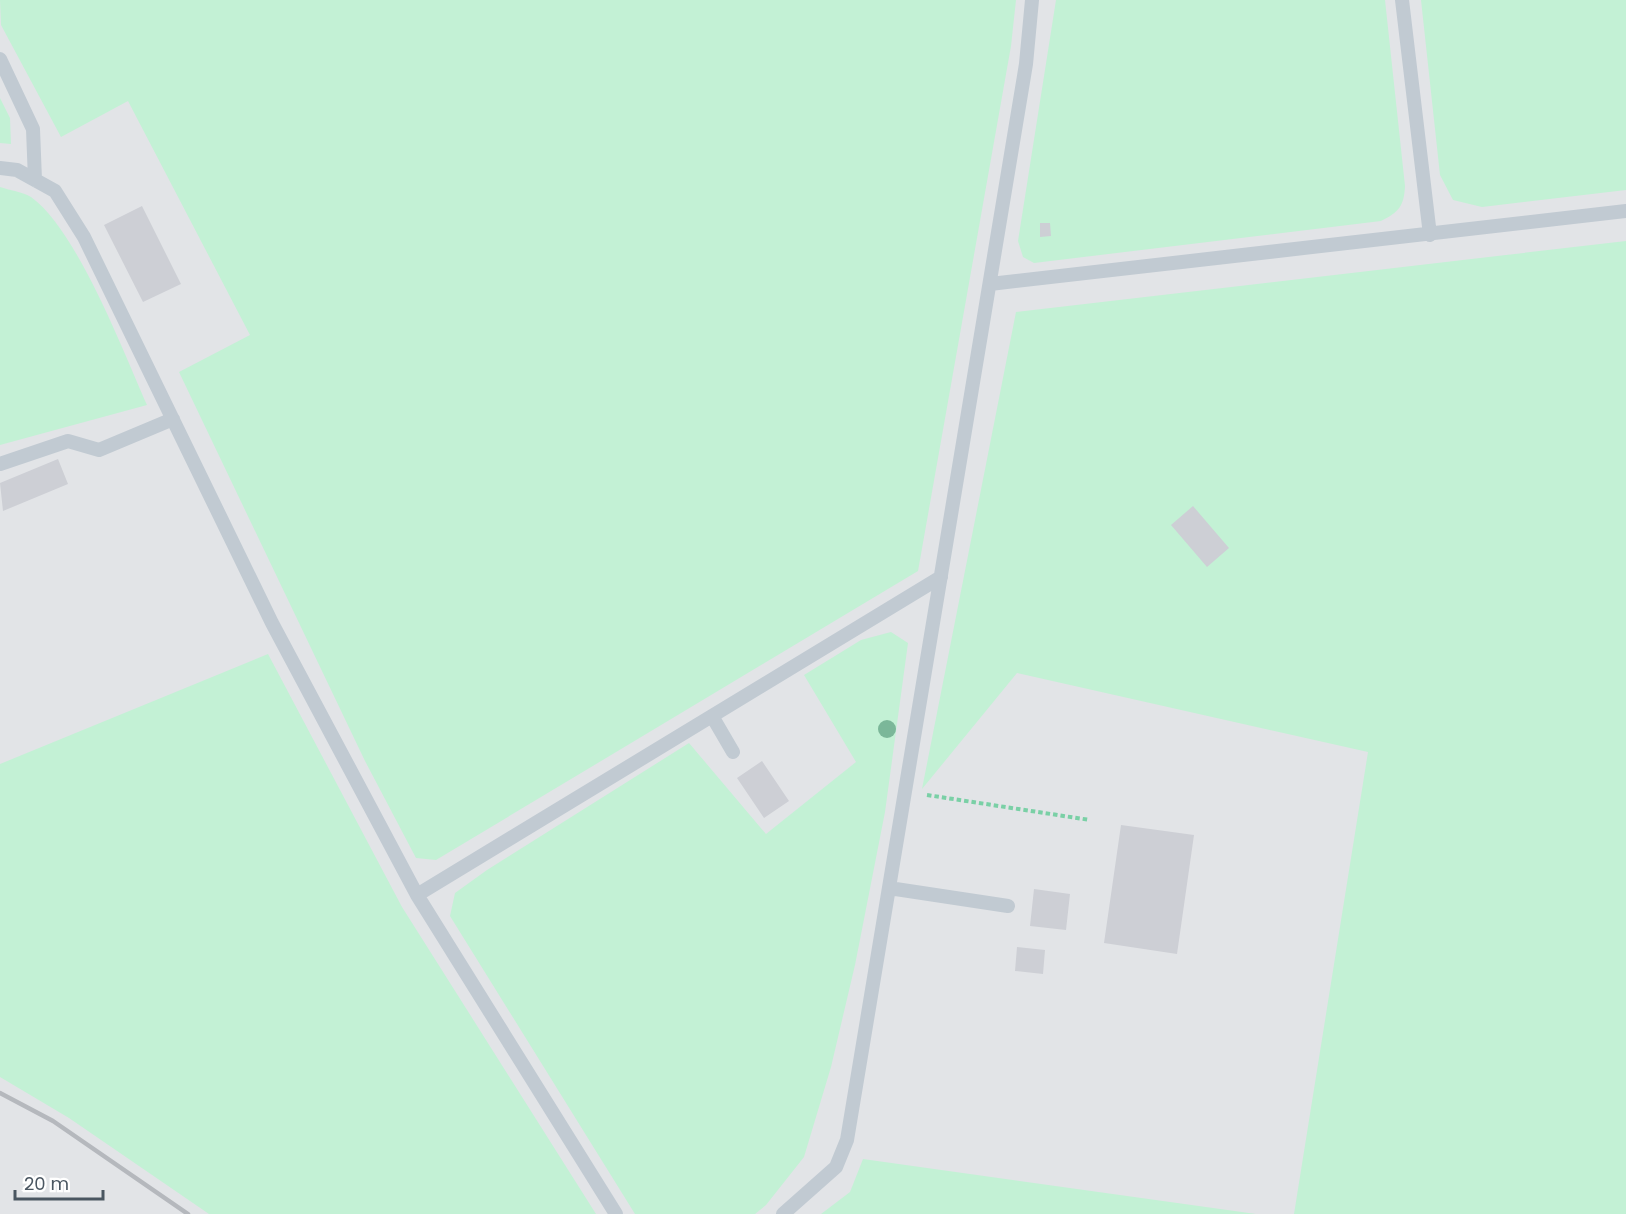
<svg xmlns="http://www.w3.org/2000/svg" width="1626" height="1214" viewBox="0 0 1626 1214" font-family="Poppins,sans-serif">
<style>
.airport{fill:#e2e4e7}
.green{fill:#c3f1d5}
.building{fill:#cdcfd5}
.lines{fill:none;stroke-linecap:round;stroke-linejoin:round}
.path{stroke:#7ad0a6;stroke-width:4;stroke-dasharray:4.5 3;stroke-linecap:butt}
.lane{stroke:#c1cad2;stroke-width:14}
.rail{stroke:#b5b8bd;stroke-width:4.5}
.tree{fill:#7bb799}
</style>
<rect width="100%" height="100%" fill="#f5f3f3"/>
<!-- airport -->
<path class="airport" d="M0,0H1626V1214H0Z"/>
<!-- green -->
<path class="green" d="M0,0H1016L1011,46L918,571L436,860L416,858L365,761L179,372L250,335L128,101L61,137L1,25Z
M1056,0H1385L1405,186C1404,206 1399,212 1381,221L1034,263L1023,257L1018,241Z
M1421,0H1626V190L1482,207L1453,200L1440,175Z
M0,98L10,118L11,144L0,143Z
M0,187C9,190 23,192 31,197C77,230 123,351 147,405L0,445Z
M1626,241V1214H1294L1368,752L1017,673L922,789L1016,312Z
M891,632L908,643L885,812L855,965L831,1067L804,1157L766,1205L755,1214H635L450,916L455,893L487,870L689,743L766,834L856,762L804,675L861,640Z
M268,654L402,907L596,1214H209L69,1118L0,1077V764Z
M863,1159L1256,1214H821L850,1192Z"/>
<!-- building -->
<path class="building" d="M142,206L181,284L143,302L104,225Z
M1040,223H1050L1051,236L1040,237Z
M58,459L68,484L3,511L0,483Z
M1193,506L1229,548L1207,567L1171,525Z
M762,761L789,801L764,818L737,778Z
M1121,825L1194,835L1177,954L1104,943Z
M1034,889L1070,894L1066,930L1030,926Z
M1017,947L1045,950L1043,974L1015,971Z"/>
<g class="lines">
<!-- path -->
<path class="path" d="M927,795L1090,820"/>
<!-- lane -->
<path class="lane" d="M1402,0L1430,235
M0,59L33,129L35,180
M0,168L17,170L55,191L84,237L272,623L417,895L616,1214
M990,284L1626,211
M0,464L68,441L99,450L173,419
M712,716L733,752
M889,888L1008,906
M417,895L941,577
M783,1214L836,1167L847,1140L1026,64L1032,0"/>
<!-- rail -->
<path class="rail" d="M0,1093L53,1121L188,1214"/>
</g>
<!-- trees -->
<circle class="tree" cx="887" cy="729" r="9"/>
<!-- scale -->
<path d="M15 1190v9h88v-9" fill="none" stroke="#4a5661" stroke-width="3"/>
<text x="24" y="1190" font-size="18" fill="#4a5661" stroke="#ffffff" stroke-width="4.5" paint-order="stroke">20 m</text>
</svg>
